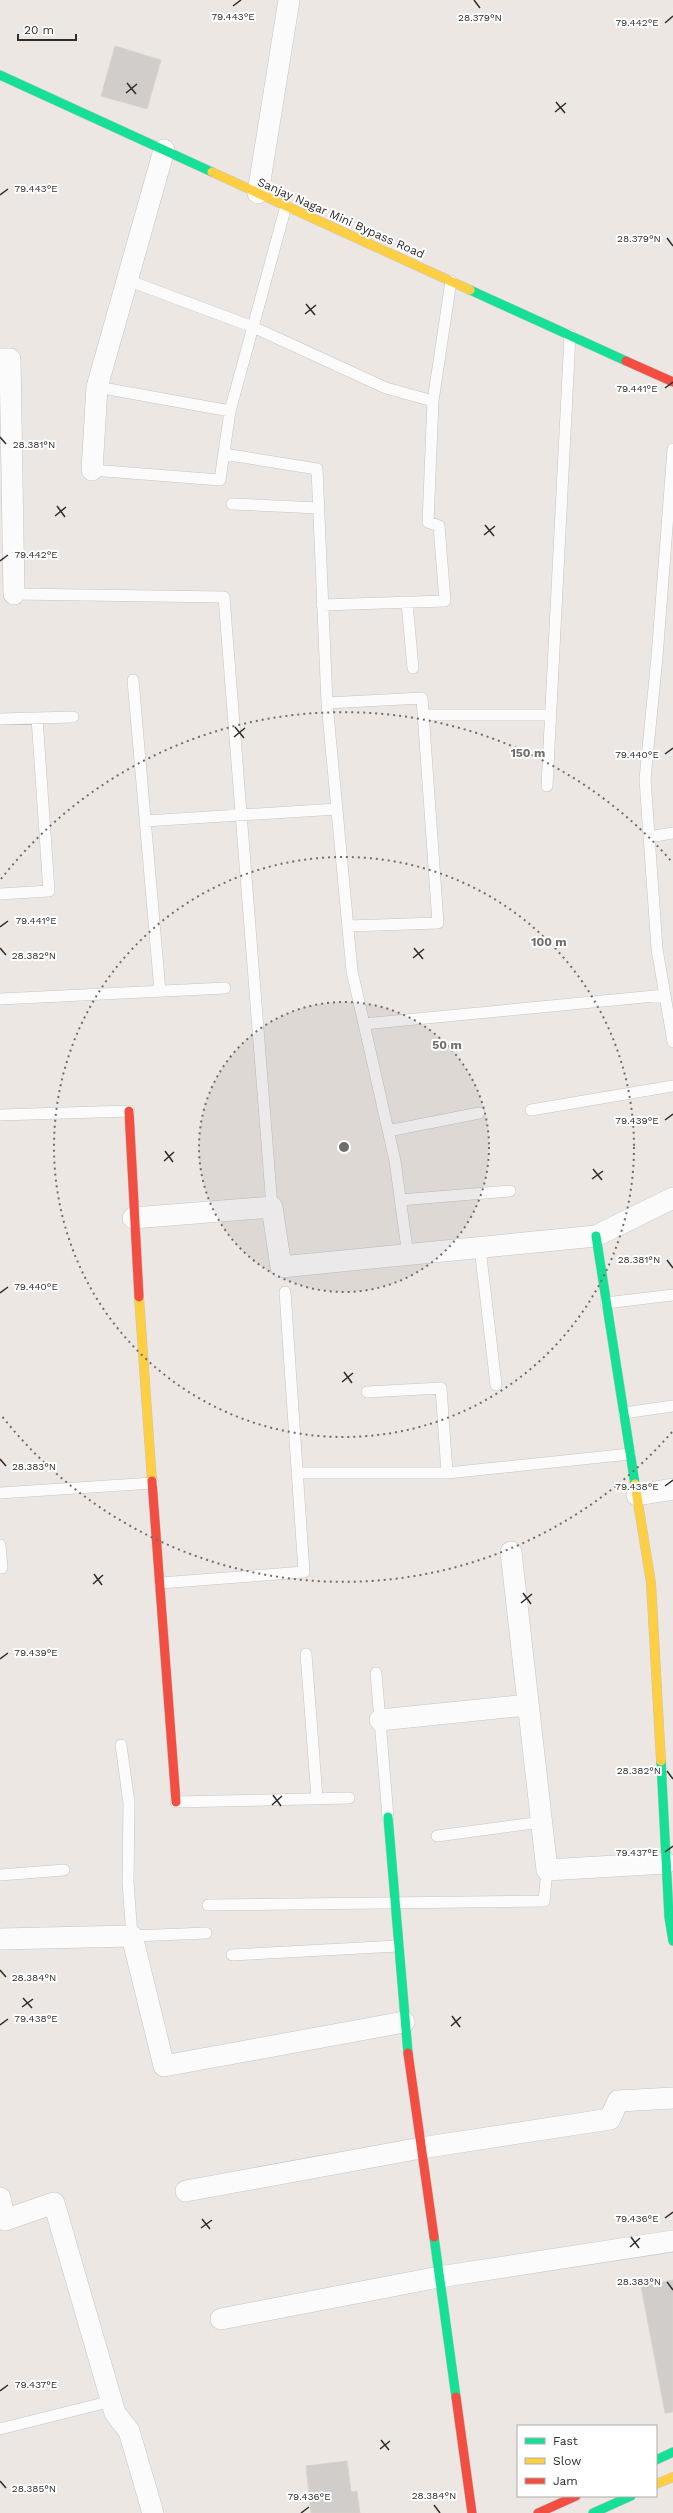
<svg xmlns="http://www.w3.org/2000/svg" width="673" height="2513" viewBox="0 0 673 2513" font-family="'Work Sans',sans-serif">
<style>
.building{fill:#d0cdca;stroke:#d7d3cf}
.lines{fill:none;stroke-linecap:round;stroke-linejoin:round}
.lane-casing{stroke:#c5c4c4;stroke-width:12}
.street-casing{stroke:#c5c4c4;stroke-width:22}
.fast-casing{stroke:#c5c4c4;stroke-width:10}
.slow-casing{stroke:#c5c4c4;stroke-width:10}
.jam-casing{stroke:#c5c4c4;stroke-width:10}
.lane{stroke:#fcfbfb;stroke-width:11}
.street{stroke:#fcfbfb;stroke-width:21}
.fast{stroke:#16e098;stroke-width:9}
.slow{stroke:#ffcf43;stroke-width:9}
.jam{stroke:#f24e42;stroke-width:9}
.ticks{fill:none;stroke:#2d2d2d;stroke-width:1.5}
.ring{fill:none;stroke:#706e6d;stroke-width:2;stroke-dasharray:2 4}
.labels{text-anchor:middle;stroke-width:4;stroke-linejoin:round;paint-order:stroke}
.street-label{font-size:12px;fill:#2d2d2d;stroke:#fff}
.ticks-label{font-size:10px;text-anchor:middle;fill:#2d2d2d;stroke:#fff;stroke-width:4;stroke-linejoin:round;paint-order:stroke}
.centre{fill:#706e6d;stroke:#fff;stroke-width:2}
.ring-label{font-size:12px;text-anchor:middle;font-weight:bold;fill:#706e6d;stroke:#fff;stroke-width:4;stroke-linejoin:round;paint-order:stroke}
</style>
<rect width="100%" height="100%" fill="#ece7e3"/>
<!-- building -->
<path class="building" d="M115,46L161,60L147,109L101,96Z
M673,2280V2412L665,2413L641,2286Z
M347,2461L351,2492L357,2491L360,2513H311L306,2466Z"/>
<g class="lines">
<!-- lane casing -->
<g class="lane-casing">
<path id="lane" d="M127,280L253,327L386,388L433,401
M97,387L230,411
M673,449L657,657L645,779L657,949L673,1042
M224,454L317,469L327,703L352,971L395,1161L408,1256
M92,470L220,480L230,411L286,206
M232,504L318,508
M14,594L224,597L272,1207
M407,603L413,668
M322,605L445,601L439,526L428,522L433,401L451,281
M133,680L160,991
M327,703L422,698L438,923L348,926
M423,715H549
M0,719L73,717
M547,786L570,335
M145,821L337,809
M649,837L673,833
M0,894L49,891L37,718
M0,999L225,988
M364,1024L665,995
M531,1110L673,1086
M0,1115L129,1111
M388,1131L479,1113
M400,1200L510,1191
M480,1248L496,1385
M606,1303L673,1295
M367,1392L441,1388L447,1473
M624,1413L673,1406
M297,1473H447L630,1454
M0,1493L153,1483
M0,1545L2,1568
M160,1583L304,1572L285,1292
M306,1654L317,1798
M376,1673L388,1817
M121,1745L129,1803L128,1882L132,1936L206,1933
M176,1802L349,1798
M437,1836L542,1822
M0,1875L64,1870
M208,1905L544,1901L547,1870
M232,1955L398,1946
M0,2429L112,2401"/>
</g>
<!-- street casing -->
<g class="street-casing">
<path id="street" d="M258,193L289,0
M0,359H10L14,594
M92,470L97,387L164,150
M133,1218L272,1207L281,1267L596,1236L673,1198
M637,1495L673,1489
M511,1552L547,1870L666,1863
M380,1720L527,1705
M0,1939L132,1936L164,2066L404,2022
M186,2191L421,2148L610,2119L618,2101L673,2098
M0,2198L5,2220L54,2203L115,2413L129,2431L153,2513
M221,2319L439,2277L673,2241"/>
</g>
<!-- fast casing -->
<g class="fast-casing">
<path id="fast" d="M0,75L212,172
M470,290L626,361
M596,1236L635,1484
M661,1761L669,1917L673,1941
M388,1817L408,2053
M434,2237L456,2397
M656,2460L673,2452
M593,2513L631,2496"/>
</g>
<!-- slow casing -->
<g class="slow-casing">
<path id="slow" d="M212,172L470,290
M139,1297L152,1481
M635,1484L651,1583L661,1761
M656,2484L673,2477"/>
</g>
<!-- jam casing -->
<g class="jam-casing">
<path id="jam" d="M626,361L673,382
M129,1111L139,1297
M152,1481L176,1802
M408,2053L434,2237
M456,2397L472,2513
M538,2513L576,2496"/>
</g>
<!-- lane -->
<use href="#lane" class="lane"/>
<!-- street -->
<use href="#street" class="street"/>
<!-- fast -->
<use href="#fast" class="fast"/>
<!-- slow -->
<use href="#slow" class="slow"/>
<!-- jam -->
<use href="#jam" class="jam"/>
</g>
<!-- ticks -->
<path class="ticks" d="M474,0L480,8M233,6L241,0M665,23L673,16M127,83L136,94M126,93L137,84M556,102L565,113M555,112L566,103M0,195L8,189M667,238L673,246M306,304L315,315M305,314L316,305M665,388L673,382M0,437L6,444M57,506L65,517M55,516L66,507M485,525L494,536M484,535L495,526M0,561L8,555M235,727L244,738M234,737L245,728M665,754L673,748M0,927L8,921M0,948L6,955M414,948L423,959M413,958L424,949M665,1120L673,1114M165,1151L173,1162M164,1161L174,1152M593,1169L602,1180M592,1179L603,1171M667,1260L673,1268M0,1293L8,1287M344,1372L352,1383M342,1382L353,1373M0,1459L6,1466M665,1486L673,1480M94,1574L102,1585M93,1584L103,1575M523,1593L531,1604M521,1603L532,1594M0,1659L8,1653M667,1771L673,1779M273,1795L281,1806M272,1805L282,1796M665,1852L673,1846M0,1970L6,1977M23,1998L32,2008M22,2007L33,1999M452,2016L460,2027M0,2025L8,2019M451,2026L461,2017M665,2218L673,2212M202,2219L210,2229M201,2228L212,2220M631,2237L639,2248M630,2247L640,2238M667,2282L673,2290M0,2391L8,2385M381,2440L389,2450M380,2449L390,2441M0,2481L6,2488M434,2505L440,2513M301,2513L309,2507"/>
<!-- distance rings -->
<circle cx="344" cy="1147" r="145" fill="#706e6d" fill-opacity=".12"/>
<g class="ring">
<circle cx="344" cy="1147" r="145"/>
<circle cx="344" cy="1147" r="290"/>
<path d="M672 1432A435 435 0 0 1 1 1415M1 879A435 435 0 0 1 672 862"/>
</g>
<g class="labels">
<!-- street labels -->
<g class="street-label">
<text transform="translate(341 218) rotate(24)" y="4">Sanjay Nagar Mini Bypass Road</text>
</g>
</g>
<g class="ticks-label">
<text x="233" y="20">79.443°E</text>
<text x="480" y="21">28.379°N</text>
<text x="637" y="26">79.442°E</text>
<text x="36" y="192">79.443°E</text>
<text x="639" y="242">28.379°N</text>
<text x="637" y="392">79.441°E</text>
<text x="34" y="448">28.381°N</text>
<text x="36" y="558">79.442°E</text>
<text x="637" y="758">79.440°E</text>
<text x="36" y="924">79.441°E</text>
<text x="34" y="959">28.382°N</text>
<text x="637" y="1124">79.439°E</text>
<text x="639" y="1263">28.381°N</text>
<text x="36" y="1290">79.440°E</text>
<text x="34" y="1470">28.383°N</text>
<text x="637" y="1490">79.438°E</text>
<text x="36" y="1656">79.439°E</text>
<text x="639" y="1774">28.382°N</text>
<text x="637" y="1856">79.437°E</text>
<text x="34" y="1981">28.384°N</text>
<text x="36" y="2022">79.438°E</text>
<text x="637" y="2222">79.436°E</text>
<text x="639" y="2285">28.383°N</text>
<text x="36" y="2388">79.437°E</text>
<text x="34" y="2492">28.385°N</text>
<text x="434" y="2499">28.384°N</text>
<text x="309" y="2500">79.436°E</text>
</g>
<circle cx="344" cy="1147" r="6" class="centre"/>
<g class="ring-label">
<text x="528" y="757">150 m</text>
<text x="549" y="946">100 m</text>
<text x="447" y="1049">50 m</text>
</g>
<!-- legend -->
<rect x="517" y="2425" width="140" height="72" fill="#ffffff" stroke="#ababab"/>
<rect x="525" y="2438" width="20" height="6" fill="#16e098" stroke="#ababab"/>
<text x="553" y="2445" font-size="12" fill="#2d2d2d">Fast</text>
<rect x="525" y="2458" width="20" height="6" fill="#ffcf43" stroke="#ababab"/>
<text x="553" y="2465" font-size="12" fill="#2d2d2d">Slow</text>
<rect x="525" y="2478" width="20" height="6" fill="#f24e42" stroke="#ababab"/>
<text x="553" y="2485" font-size="12" fill="#2d2d2d">Jam</text>
<!-- scale -->
<path d="M18 34v6h58v-6" fill="none" stroke="#2d2d2d" stroke-width="2"/>
<text x="24" y="34" font-size="12" fill="#2d2d2d" stroke="#ffffff" stroke-width="3" paint-order="stroke">20 m</text>
</svg>
